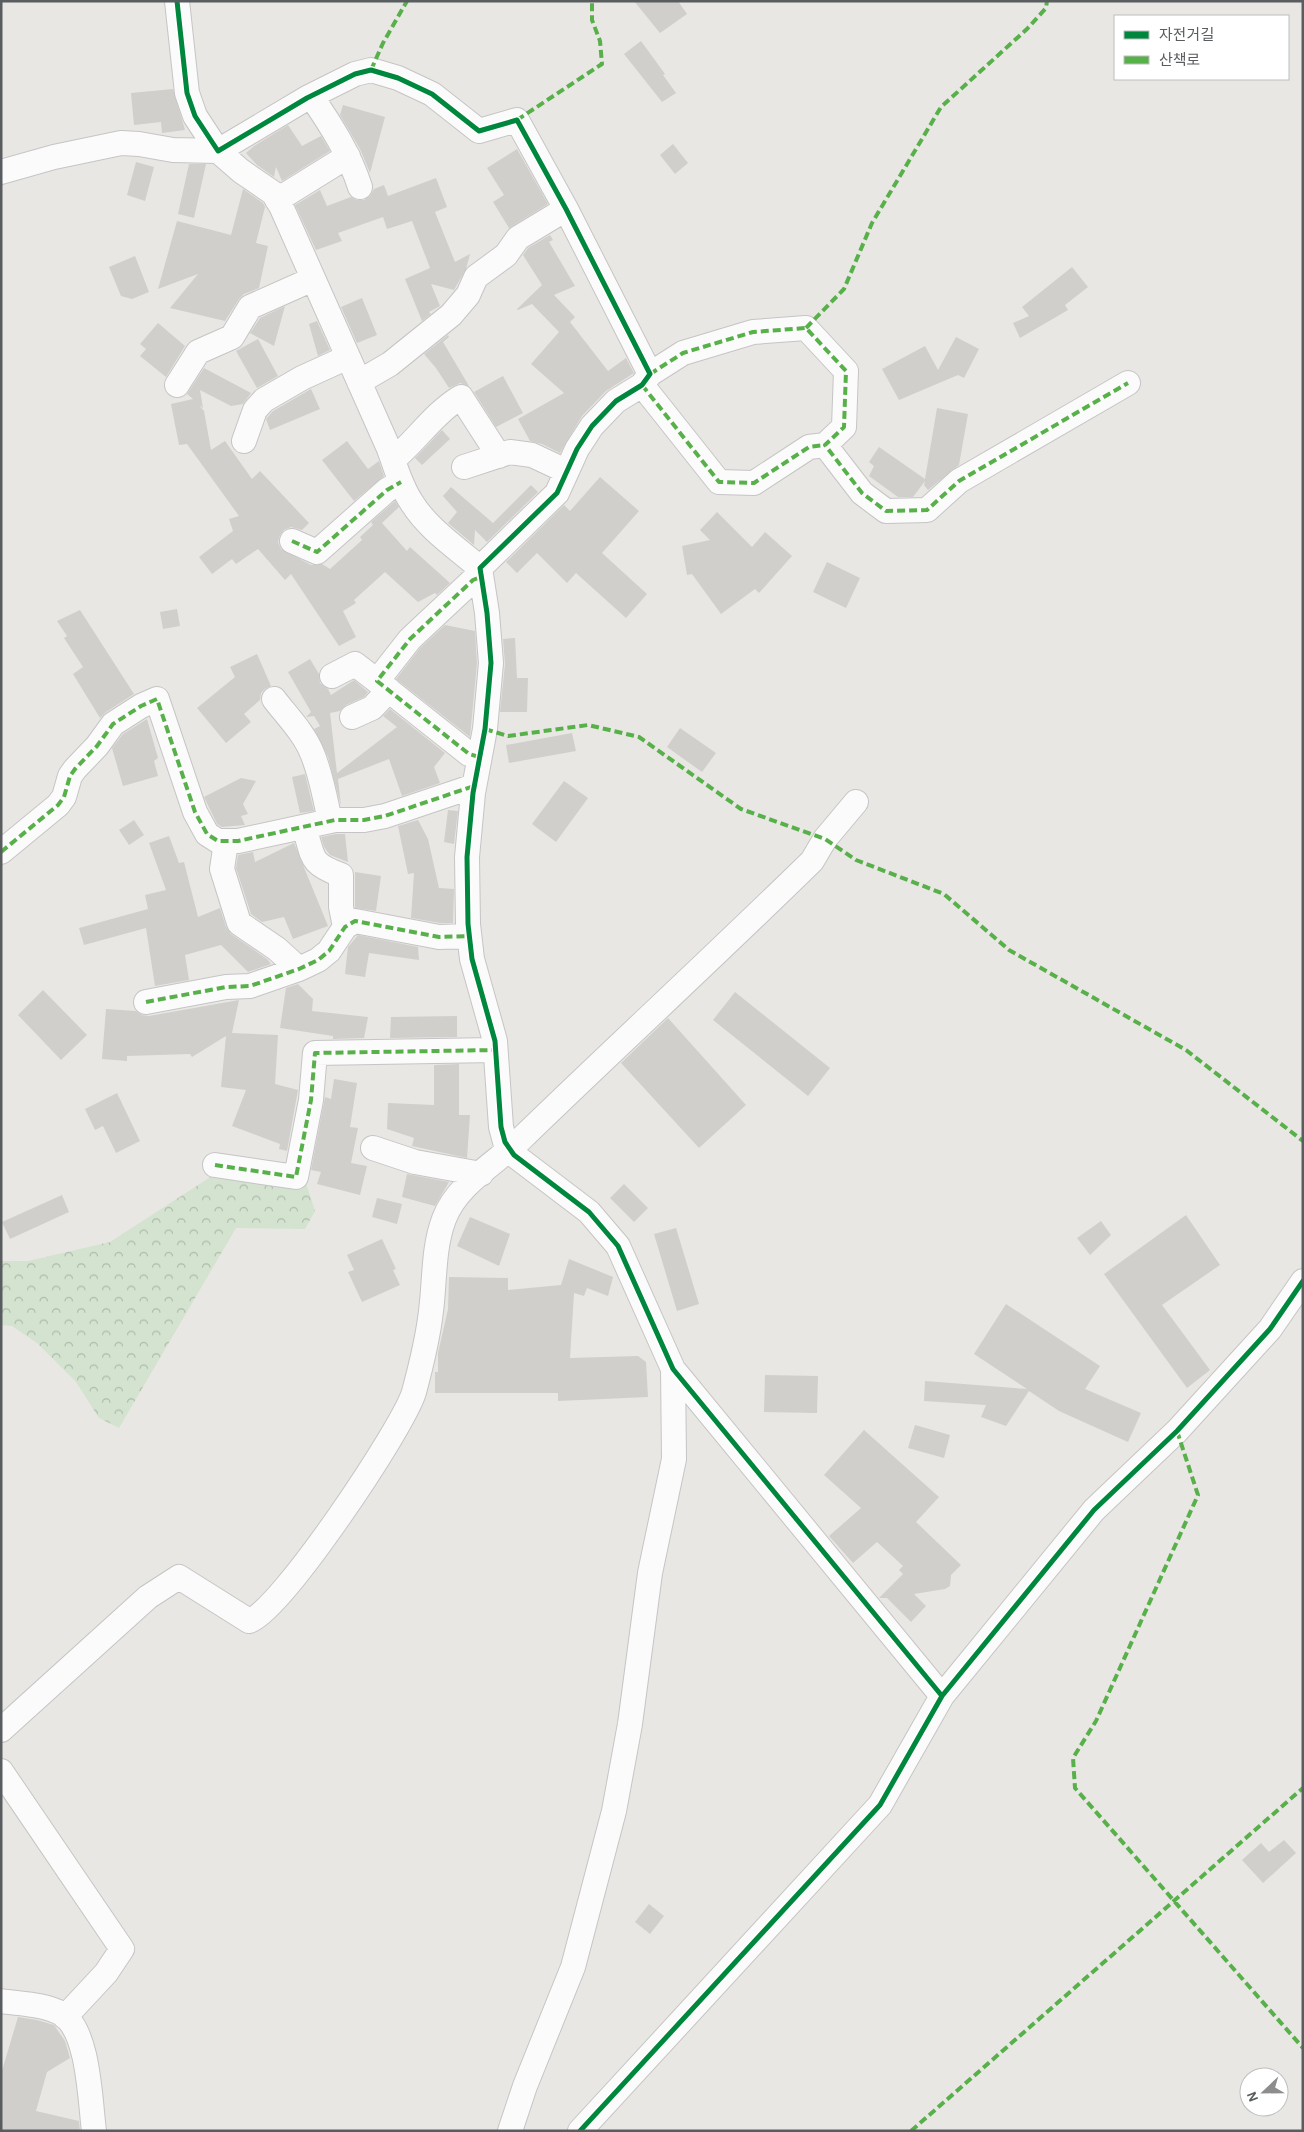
<svg xmlns="http://www.w3.org/2000/svg" width="1304" height="2132" viewBox="0 0 1304 2132" font-family="'Alegreya Sans','Noto Sans KR',sans-serif">
<style>
.forest{fill:url(#forest-crowns)}
.building{fill:#d0cfcc}
.lines{fill:none;stroke-linecap:round;stroke-linejoin:round}
.minor-casing{stroke:#c5c5c5;stroke-width:26}
.minor{stroke:#fcfbfb;stroke-width:24}
.quiet{stroke:#58b04a;stroke-width:4;stroke-dasharray:8 4;stroke-linecap:butt}
.cycleway-casing{stroke:#fff;stroke-width:8}
.cycleway{stroke:#00873e;stroke-width:5}
</style>
<defs>
<pattern id="forest-crowns" width="20" height="18" patternUnits="userSpaceOnUse" patternTransform="scale(1.25)"><rect width="20" height="18" fill="#d3e3cf"/><path d="M2 6a3 3 0 1 1 6 0M12 15a3 3 0 1 1 6 0" fill="none" stroke="#aebbab"/></pattern>
</defs>
<rect width="100%" height="100%" fill="#e9e7e3"/>
<!-- forest -->
<path class="forest" d="M215,1174H247L306,1183L315,1211L305,1229L236,1228L119,1428L99,1418L76,1382L37,1343L12,1326L1,1325V1261H28L110,1242Z"/>
<!-- building -->
<path class="building" d="M634,1H678L687,14L660,33Z
M641,41L665,74L663,75L676,93L662,102L624,54Z
M173,89L185,130L162,133L161,122L134,125L131,93Z
M343,105L385,117L370,173L360,149L340,115Z
M288,125L302,146L321,136L330,151L282,181L276,167L274,177L257,165L246,153L254,146Z
M673,144L688,163L675,174L660,155Z
M517,149L548,204L509,228L493,202L504,195L487,168Z
M136,162L154,167L145,201L127,195Z
M189,164H206L194,218L178,214Z
M436,178L447,207L435,212L455,262L470,254L466,269L454,290L431,284L440,306L429,312L431,314L422,321L405,279L430,268L412,221L387,229L383,217L338,233L342,241L316,250L295,205L320,190L327,206L351,197L357,200H364L370,196L374,189L384,185L388,196Z
M243,189L263,203L265,207L256,243L268,246L259,288L244,294L239,299L225,321L170,308L198,274L158,289L177,221L231,235Z
M550,235L553,240L549,242L575,286L554,295L575,317L570,322L608,371L626,358L634,373L606,391L582,416L560,453L542,444L530,441L518,419L564,393L531,364L559,332L532,304L518,310L517,309L542,285L523,255L528,248Z
M135,256L149,292L132,299L121,296L109,267Z
M1072,267L1088,287L1065,305L1068,310L1020,338L1013,323L1029,316L1022,307Z
M362,298L377,335L357,343L341,307Z
M285,306L274,346L250,333L260,318Z
M317,321L330,350L318,356L309,324Z
M158,323L185,346L166,377L140,356L146,349L140,344Z
M448,335L449,337L443,342L469,386L460,383L449,388L436,368L424,354Z
M956,337L979,349L964,378L958,375L899,400L882,369L925,346L938,370Z
M258,339L278,376L257,388L236,351Z
M204,368L251,393L243,404L231,406L200,390L203,408L199,405L204,411L211,450L225,441L252,479L260,471L309,523L302,530L291,527L284,530L280,535L278,542L281,549L311,565L322,564L330,569L362,540L360,537L373,525L371,522L395,501L399,507L382,523L407,551L410,547L450,583L437,595L435,593L418,602L385,572L354,600L356,603L343,611L356,637L339,646L291,574L285,580L258,549L236,564L232,559L212,574L199,557L233,531L229,519L239,516L187,444L179,445L171,404L193,399L187,394Z
M503,376L523,413L496,427L474,392Z
M311,389L320,409L270,430L266,419L273,411Z
M937,408L968,414L959,465L928,490L924,485L925,481L913,497H898L869,476L874,466L869,462L879,447L925,479Z
M442,430L450,439L422,465L415,458Z
M347,441L368,469L379,461L384,476L354,501L322,460Z
M600,477L639,511L602,553L647,594L626,618L576,573L567,583L537,553L517,573L506,562L564,505L570,511Z
M531,485L538,492L487,542L475,530L474,545L448,523L457,512L443,496L451,487L493,523Z
M717,512L752,547L765,532L792,556L759,593L755,589L721,614L692,574L687,575L682,546L710,540L700,530Z
M827,562L860,578L846,608L813,592Z
M177,609L180,626L163,629L160,612Z
M80,610L134,694L106,712L100,718L73,674L83,667L64,638L67,636L57,621Z
M445,625L475,631L477,663L470,737L396,679L420,648Z
M515,638L517,678H528L527,712H500L505,664L503,639Z
M257,654L271,686L265,689L261,693L260,700L244,714L251,722L226,743L197,708L235,677L230,667Z
M310,659L319,674L320,683L328,689L331,695L354,680L368,692L364,697L346,705L340,711L330,713L337,773L397,727L383,716L390,709L445,753L434,767L440,783L402,796L389,759L338,779L341,806L328,757L314,729L320,726L314,716L306,717L311,712L288,672Z
M147,719L158,758L154,761L158,776L123,786L112,748L123,734Z
M680,728L716,753L702,772L667,747Z
M572,733L576,751L509,763L506,745Z
M305,774L314,811L300,813L292,777Z
M241,778L256,781L243,804L248,814L241,816L245,825L222,827L217,824L204,797Z
M564,781L588,798L556,842L532,824Z
M448,810L458,811L454,844L444,842Z
M134,820L144,835L129,845L119,830Z
M418,820L428,839L439,888L454,889L453,923H440L411,918L414,873L408,874L398,826Z
M336,834H345L348,862L330,855L324,847L321,837Z
M169,836L179,863L184,862L198,917L220,908L226,927L231,934L267,959L271,964L248,972L221,945L185,955L189,980L155,986L146,928L84,945L79,928L148,909L145,895L166,890L149,843Z
M294,843L328,926L293,939L284,917L262,922L251,914L236,868L238,855L253,852L255,862Z
M355,872L381,876L376,911L355,908Z
M358,935L418,947L419,960L369,953L365,977L345,974L348,947Z
M298,984L313,999L312,1011L368,1017L364,1038L333,1039V1036L280,1028L286,988Z
M43,990L87,1035L61,1060L18,1015Z
M735,992L830,1068L808,1096L713,1020Z
M239,1000L232,1033L278,1035L275,1084L298,1090L287,1151L279,1149L280,1144L232,1126L246,1090L221,1087L226,1036L192,1057L190,1054L127,1056V1061L102,1059L106,1009L136,1011L142,1015L149,1016Z
M457,1016V1037L390,1038L391,1017Z
M668,1018L746,1105L699,1148L621,1063Z
M459,1064V1115H470L467,1158L412,1146L414,1138L387,1129L388,1103L434,1105V1065Z
M334,1079L357,1083L350,1127L358,1128L351,1163L367,1166L360,1195L317,1184L321,1172L311,1170L325,1097L331,1099Z
M117,1093L140,1141L116,1153L103,1126L95,1130L85,1109Z
M407,1174L449,1182L435,1206L402,1197Z
M624,1184L648,1208L634,1222L610,1198Z
M62,1195L69,1212L10,1239L2,1222Z
M377,1198L402,1204L397,1224L372,1217Z
M1186,1215L1220,1265L1162,1305L1210,1370L1187,1388L1104,1274Z
M470,1217L510,1234L499,1266L457,1246Z
M1101,1221L1111,1235L1090,1255L1077,1238Z
M676,1228L699,1304L677,1311L654,1234Z
M382,1239L396,1269L393,1270L400,1285L362,1302L348,1272L354,1270L347,1255Z
M569,1259L613,1277L608,1296L587,1288L584,1296L574,1293L570,1358L638,1356L646,1362L648,1397L558,1401V1393H435V1372H438V1353L448,1309L449,1277L508,1278V1290L561,1285Z
M1006,1304L1100,1366L1085,1389L1141,1413L1128,1442L1059,1411L1029,1391L1006,1426L981,1417L986,1405L924,1401L925,1381L1027,1389L974,1354Z
M765,1375L818,1376L817,1413L764,1412Z
M915,1425L950,1435L944,1458L908,1448Z
M864,1430L939,1497L916,1522L961,1565L951,1575L950,1586L945,1589L914,1594L926,1606L911,1622L887,1598H879L903,1574L899,1570L903,1566L877,1542L853,1563L829,1536L861,1508L824,1475Z
M1284,1840L1296,1853L1263,1883L1242,1860L1261,1843L1269,1852Z
M649,1904L664,1916L650,1934L635,1922Z
M18,2017L37,2020L54,2025L65,2041L70,2058L47,2072L36,2111L79,2121L80,2131H1V2074Z"/>
<g class="lines">
<!-- minor casing -->
<g class="minor-casing">
<path id="minor" d="M177,1L187,93L195,116L218,151L307,98L355,74L371,70L398,78L432,94L479,131L517,120L566,209L650,374L642,385L616,401L592,426L577,449L557,493L480,568L487,613L491,663L485,729L473,793L467,857L468,924L472,959L495,1041L501,1127L505,1142L514,1155L589,1212L618,1246L673,1369L942,1696
M311,96C331,125 349,153 360,187
M1,172L54,157L121,143L139,144L173,150L218,151L241,171L273,193L281,206L389,449C396,468 401,487 412,503C428,529 457,548 480,568
M277,200L348,156
M650,374L683,353L753,332L806,328L846,371L844,427L825,445L862,493L886,511L927,510L959,481L1128,383
M359,382L390,364L451,315L468,295L476,277L506,255L518,238L566,209
M177,385L198,352L232,337L250,307L313,279
M642,385L719,482L754,483L809,447L825,445
M244,441L255,410L264,400L302,378L348,357
M393,460C417,440 434,413 461,397L499,456
M464,467L510,452L532,455L566,471
M292,541L317,552L387,490L401,482
M332,676L355,664L377,681
M274,699C287,716 304,733 312,753C321,774 325,798 330,821
M352,717L372,708L389,690
M479,757L469,754L377,681L410,639L473,580L481,577
M304,827C314,857 308,863 341,875V907L345,927
M226,842L222,869L239,923L277,949L299,969
M1,852L58,805L64,797L70,776L75,769L97,746L113,724L141,706L157,699L195,812L207,834L218,841H238L335,820H364L385,816L474,786
M146,1002L226,987L250,986L299,969L318,960L329,951L345,927L355,921L439,937L469,936
M373,1148L415,1162L481,1174
M215,1165L296,1177L311,1100L315,1053L495,1050
M1,1730L148,1597L179,1577L249,1621C278,1615 404,1427 414,1392C421,1366 428,1338 431,1311C435,1280 433,1248 444,1219C457,1184 495,1164 521,1139C617,1046 716,955 812,861L825,839L856,802
M1,1771L122,1949L106,1973L65,2017
M1,2001C20,2004 45,2004 62,2014C89,2031 90,2101 94,2131
M510,2131L525,2086L573,1967L614,1811L630,1724L650,1573L674,1459L673,1369
M580,2131L880,1805L942,1696L1094,1510L1177,1431L1270,1329L1303,1281"/>
</g>
<!-- minor -->
<use href="#minor" class="minor"/>
<!-- quiet -->
<path class="quiet" d="M371,70L383,43L407,1
M517,120L602,64L600,41L592,20V1
M806,328L844,289L872,223L941,107L1027,29L1046,8L1047,1
M650,374L683,353L753,332L806,328L846,371L844,427L825,445L862,493L886,511L927,510L959,481L1128,383
M642,385L719,482L754,483L809,447L825,445
M292,541L317,552L387,490L401,482
M485,729L508,736L588,725L639,737L741,809L825,839L856,860L944,894L1009,950L1186,1050L1303,1141
M479,757L469,754L377,681L410,639L473,580L481,577
M1,852L58,805L64,797L70,776L75,769L97,746L113,724L141,706L157,699L195,812L207,834L218,841H238L335,820H364L385,816L474,786
M146,1002L226,987L250,986L299,969L318,960L329,951L345,927L355,921L439,937L469,936
M215,1165L296,1177L311,1100L315,1053L495,1050
M1177,1431L1198,1495L1096,1721L1073,1758L1075,1788L1303,2048
M911,2131L1303,1788"/>
<!-- cycleway casing -->
<g class="cycleway-casing">
<path id="cycleway" d="M177,1L187,93L195,116L218,151L307,98L355,74L371,70L398,78L432,94L479,131L517,120L566,209L650,374L642,385L616,401L592,426L577,449L557,493L480,568L487,613L491,663L485,729L473,793L467,857L468,924L472,959L495,1041L501,1127L505,1142L514,1155L589,1212L618,1246L673,1369L942,1696
M580,2131L880,1805L942,1696L1094,1510L1177,1431L1270,1329L1303,1281"/>
</g>
<!-- cycleway -->
<use href="#cycleway" class="cycleway"/>
</g>
<!-- border -->
<rect width="1304" height="2132" fill="none" stroke="#595d60" stroke-width="5"/>
<!-- legend -->
<rect x="1114" y="15" width="175" height="65" fill="#ffffff" stroke="#bdbebf"/>
<rect x="1124" y="31" width="25" height="8" fill="#00873e" stroke="#bdbebf"/>
<text x="1159" y="40" font-size="15" fill="#595d60">자전거길</text>
<rect x="1124" y="56" width="25" height="8" fill="#58b04a" stroke="#bdbebf"/>
<text x="1159" y="65" font-size="15" fill="#595d60">산책로</text>
<!-- north arrow -->
<g transform="translate(1264 2092) rotate(248)"><circle r="24" fill="#ffffff" stroke="#bdbebf"/>
<path d="M0-4L9 19L0 12L-9 19Z" fill="#8b8d8e"/>
<text y="-8" font-size="14" font-weight="bold" text-anchor="middle" fill="#595d60">N</text>
</g>
</svg>
